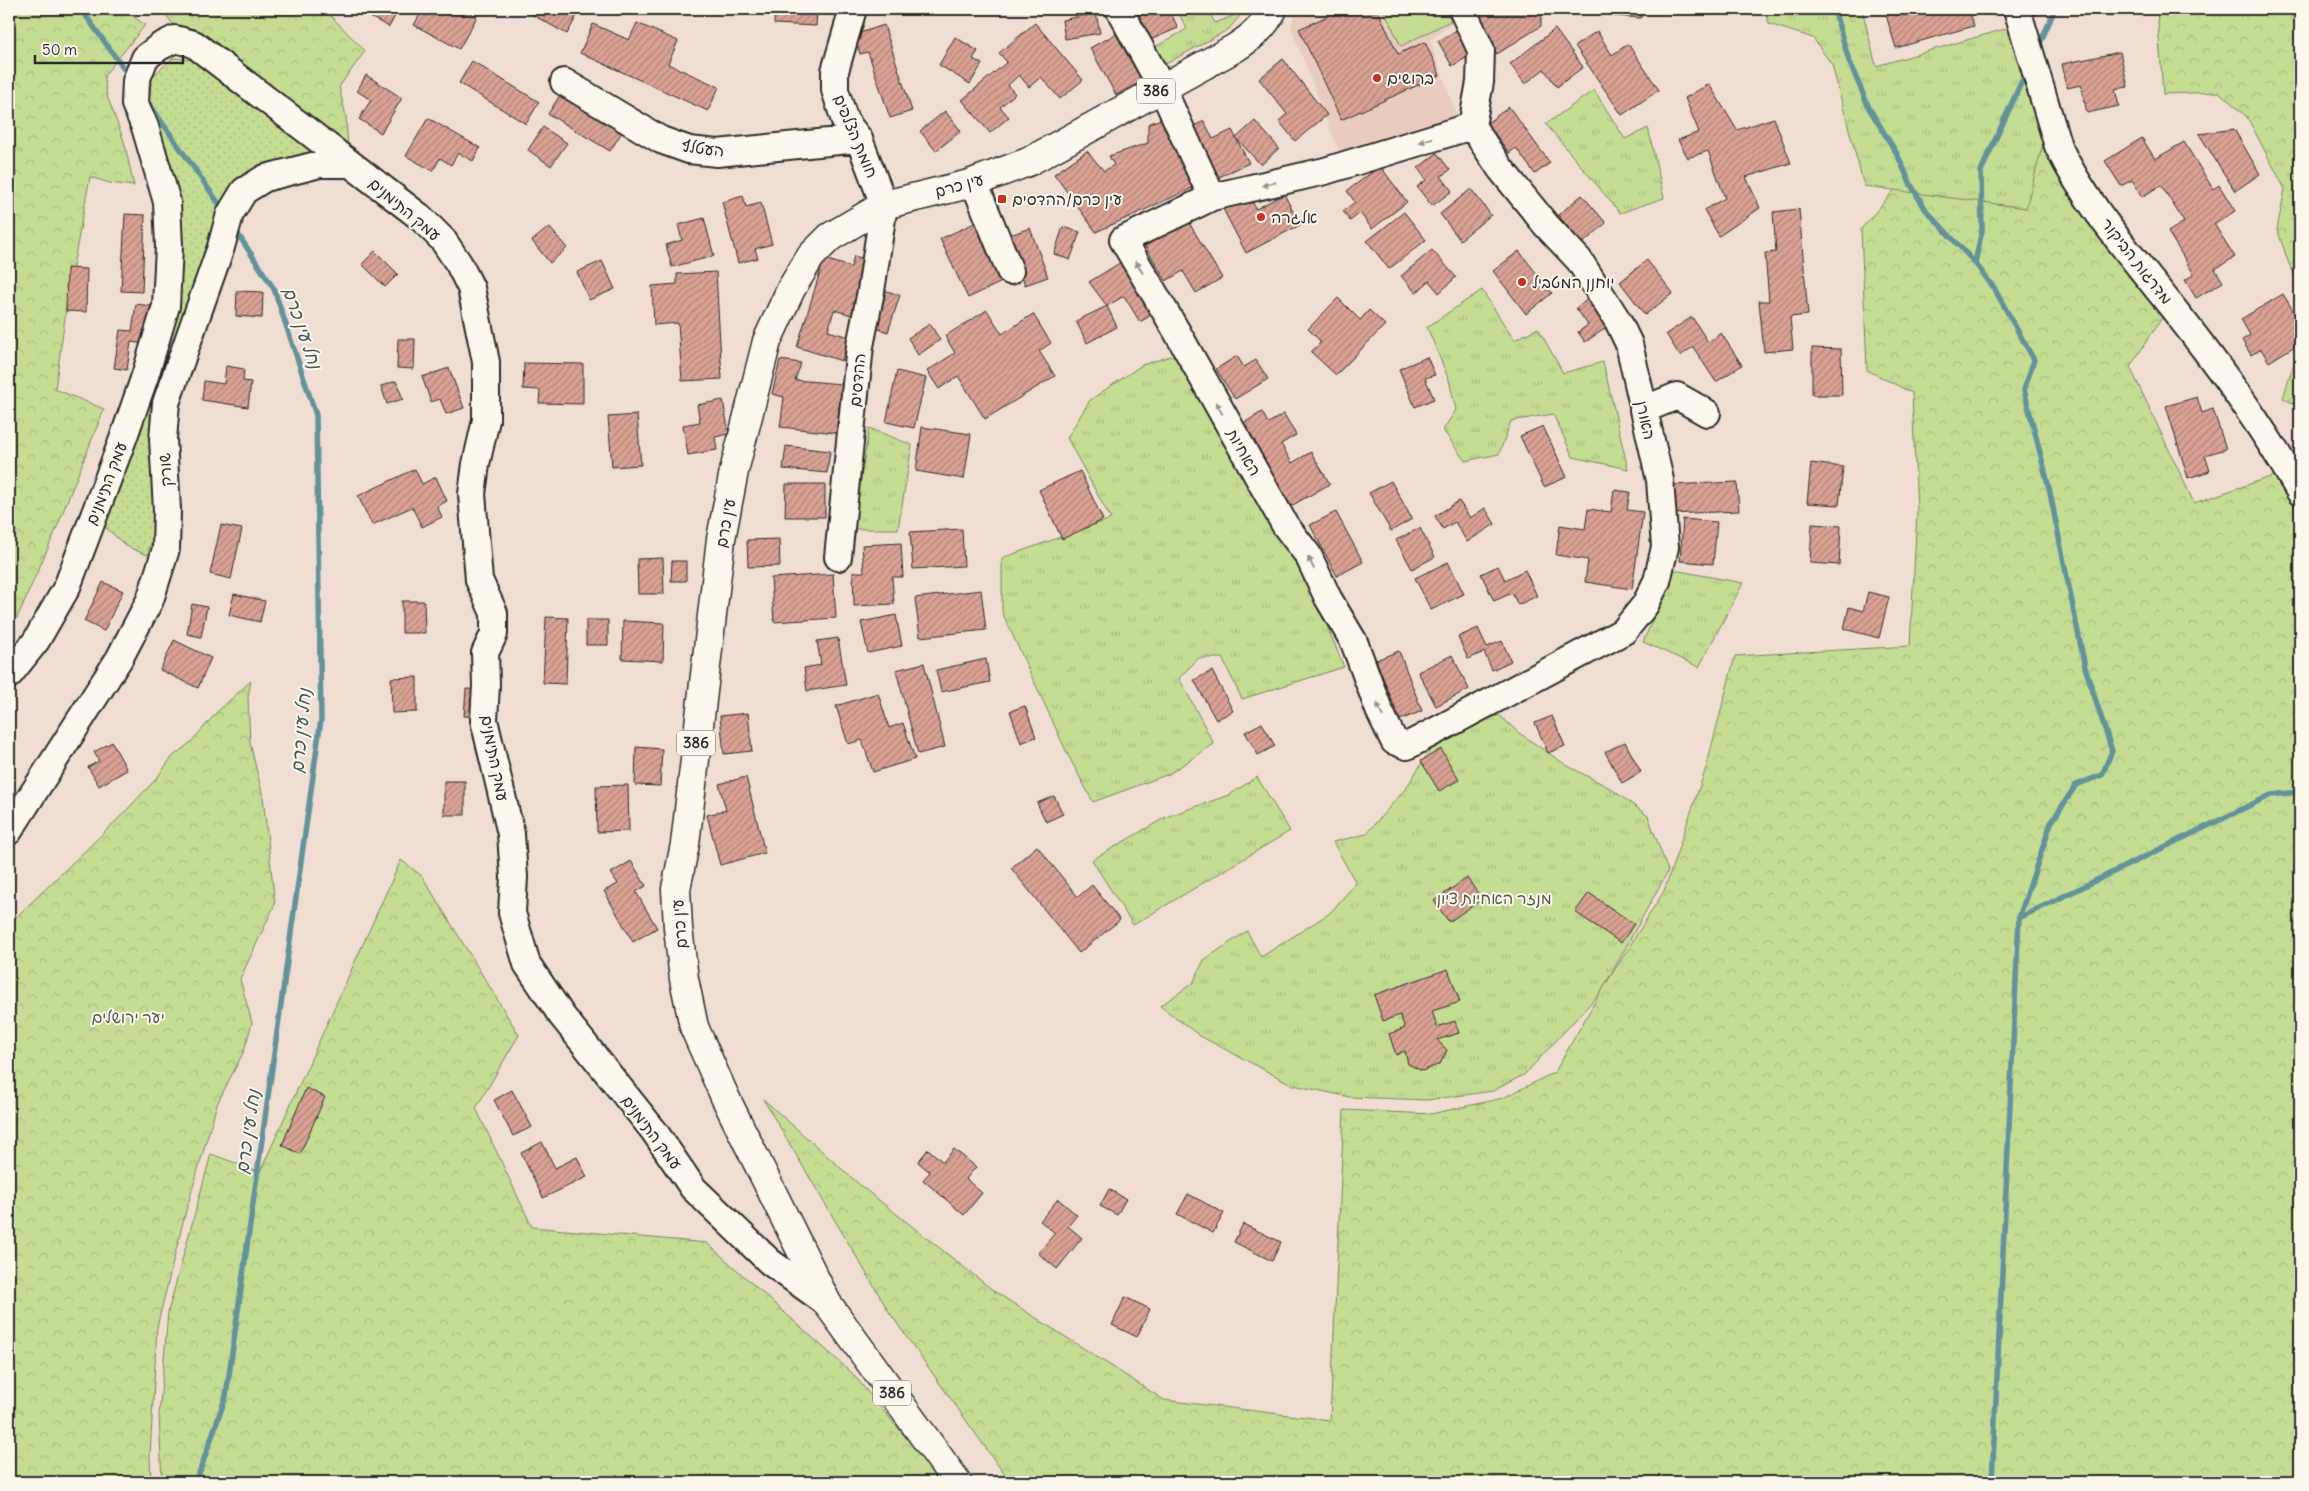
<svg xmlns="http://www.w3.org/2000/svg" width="2309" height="1491" viewBox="0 0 2309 1491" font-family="Delius,'Playpen Sans Hebrew',sans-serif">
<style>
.built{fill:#eaccbf}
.grass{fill:url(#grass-dots);stroke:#78845f}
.forest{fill:url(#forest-crowns);stroke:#78845f}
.park{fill:url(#park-tufts);stroke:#78845f}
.garden{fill:#c4dd93;stroke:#78845f}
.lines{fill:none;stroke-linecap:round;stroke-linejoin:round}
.stream{stroke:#63929b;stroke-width:5.5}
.building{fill:url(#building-hatch);stroke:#2b2b2b}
.minor-casing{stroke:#2b2b2b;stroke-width:30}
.major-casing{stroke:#2b2b2b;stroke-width:31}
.minor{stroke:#fbf7ec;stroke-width:26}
.major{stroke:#fbf7ec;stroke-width:28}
.oneway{fill:#93918c}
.poi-dot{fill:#c8321e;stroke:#fbf7ec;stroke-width:2}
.labels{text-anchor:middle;stroke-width:4;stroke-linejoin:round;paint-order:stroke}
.shield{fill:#fbf7ec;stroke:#696865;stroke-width:1}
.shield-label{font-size:15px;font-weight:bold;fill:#2b2b2b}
.poi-label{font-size:16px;fill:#2b2b2b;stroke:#fbf7ec;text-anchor:start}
.street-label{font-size:16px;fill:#2b2b2b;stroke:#fbf7ec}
.park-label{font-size:16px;fill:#515845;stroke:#fbf7ec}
.water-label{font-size:18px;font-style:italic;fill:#42565a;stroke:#fbf7ec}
</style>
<defs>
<pattern id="grass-dots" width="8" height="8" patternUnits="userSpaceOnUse" patternTransform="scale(1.25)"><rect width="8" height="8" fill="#c4dd93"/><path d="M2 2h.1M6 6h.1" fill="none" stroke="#a9be7f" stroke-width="1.8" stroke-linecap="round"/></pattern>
<pattern id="forest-crowns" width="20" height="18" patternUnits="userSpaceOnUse" patternTransform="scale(1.25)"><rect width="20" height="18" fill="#c4dd93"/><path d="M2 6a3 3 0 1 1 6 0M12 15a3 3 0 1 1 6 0" fill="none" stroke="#a9be7f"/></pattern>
<pattern id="park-tufts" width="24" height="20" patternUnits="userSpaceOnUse" patternTransform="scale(1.25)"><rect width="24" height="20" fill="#c4dd93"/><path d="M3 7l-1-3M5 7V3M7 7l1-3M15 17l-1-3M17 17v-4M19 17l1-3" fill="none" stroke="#a9be7f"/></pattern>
<pattern id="building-hatch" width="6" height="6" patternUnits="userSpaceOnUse" patternTransform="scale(1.25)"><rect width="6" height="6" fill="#daa294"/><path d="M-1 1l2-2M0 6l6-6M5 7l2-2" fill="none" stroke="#b18479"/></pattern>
</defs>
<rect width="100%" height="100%" fill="#f1ded2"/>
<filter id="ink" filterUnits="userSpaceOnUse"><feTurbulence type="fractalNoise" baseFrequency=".02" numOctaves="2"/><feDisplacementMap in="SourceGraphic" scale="10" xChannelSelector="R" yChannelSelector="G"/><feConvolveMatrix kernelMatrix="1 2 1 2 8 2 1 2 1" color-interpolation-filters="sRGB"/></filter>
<g filter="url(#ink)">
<!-- built -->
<path class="built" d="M1295,9H1457L1461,18L1430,40L1457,116L1341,157L1291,28Z"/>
<!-- grass -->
<path class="grass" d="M173,58L194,60L320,153L263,171L159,406L156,529L147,555L126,546L104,526L111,496L176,288L148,105L152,77Z"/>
<!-- forest -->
<path class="forest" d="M9,9H127L134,17L145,25L104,76L107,96L124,141L134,186L110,183L90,177L70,282L55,389L104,409L55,532L17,618L9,612Z
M162,9H318L328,13L365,51L339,87L346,116L348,149L319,126L174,26Z
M2157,9H2300V285L2289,264L2277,229L2285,189L2247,117L2219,92L2163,94Z
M1944,132L2047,143L2167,310L2130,367L2194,503L2282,473L2300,508V1482H1010L891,1315L763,1099L861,1186L994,1291L1164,1400L1330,1420L1344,1110L1431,1114L1503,1098L1555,1072L1597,998L1664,891L1706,768L1735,656L1910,646L1917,511L1912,393L1867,370L1861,229Z
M2300,357V407L2283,398L2294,363Z
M251,681L248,697L250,743L263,797L275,904L240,979L252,1023L244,1051L217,1104L184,1218L157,1327L150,1456L151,1482H9V924L118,819L156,779L172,757L191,742L218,711Z
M401,860L422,876L519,1035L476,1108L532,1227L707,1243L852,1373L943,1482H162L159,1416L168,1312L211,1154L260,1172Z"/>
<!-- park -->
<path class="park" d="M1196,9H1207L1215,23L1243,12L1229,29L1155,70L1148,51L1187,29L1180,16Z
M1765,9H1862L1876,66L2012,27L2045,136L2026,208L1864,186L1832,65L1813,38L1769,24Z
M1594,90L1625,139L1648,128L1664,198L1620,213L1546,124Z
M1482,290L1514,340L1538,328L1563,373L1603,362L1628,469L1573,457L1553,414L1511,421L1499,454L1465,461L1443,430L1456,410L1449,380L1427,327Z
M1180,353L1317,602L1344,667L1242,699L1222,658H1199L1179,678L1214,744L1169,774L1093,802L1068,755L1002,612V558L1111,519L1067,438L1090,400L1142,365Z
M869,428L912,445L898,529H853Z
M1674,570L1743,583L1699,667L1643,642Z
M1499,715L1519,733L1566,765L1610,788L1648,816L1668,871L1601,992L1525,1074L1493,1091L1427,1100L1350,1097L1293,1085L1200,1036L1160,1006L1193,983L1204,960L1247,931L1261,957L1330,913L1356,883L1333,842L1366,834L1406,788L1437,739Z
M1257,777L1290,831L1133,925L1092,860L1166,817L1229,795Z"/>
<!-- garden -->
<path class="garden" d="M1383,9H1446L1452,20L1401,46Z"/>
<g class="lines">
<!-- stream -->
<path class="stream" d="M81,9L129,76
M1834,9L1849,61L1869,108L1897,154L1911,185L1926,210L1975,263L1994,288L2034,360L2024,390L2049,488L2085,667L2112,751L2102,775L2076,785L2051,823L2019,918L1992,1482
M2038,48L2055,9
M145,98L224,211
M1975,263L1982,230L1981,171L2026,72
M2019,918L2271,795L2300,792
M196,1482L226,1396L321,719L316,415L274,289L234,228"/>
</g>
<!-- building -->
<path class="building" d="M355,9H399L389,27Z
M423,9H462L477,17L459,49L414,25Z
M534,9H577L580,10L567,34L531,14Z
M775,9H817L816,26L774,24Z
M1125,9H1169L1178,28L1141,44Z
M1213,9H1231L1216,15Z
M1343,9H1377L1398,54L1425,42L1440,75L1341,120L1299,29Z
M1480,9H1541V26L1497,54L1478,21Z
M1615,9H1642L1641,18L1614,16Z
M1907,9H1969L1974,26L1896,48L1886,15Z
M2090,9H2125V16L2089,14Z
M1096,13L1100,33L1065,39L1062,20Z
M637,23L678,41L668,64L719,87L708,111L580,53L593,24L629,40Z
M1035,23L1083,80L1060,99L1041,77L1029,87L1019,75L1008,85L1015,94L1000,107L1009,117L990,133L962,100L1007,62L999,53Z
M884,25L912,111L890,118L868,52L860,54L854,35Z
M1464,26L1478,51L1452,66L1438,41Z
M1555,29L1583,67L1557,87L1544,69L1525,84L1510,64Z
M1597,31L1612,55L1628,44L1659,90L1622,115L1575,46Z
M1116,34L1142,81L1116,95L1090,48Z
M955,37L978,51L973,59L982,64L970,84L939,65Z
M2120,52L2128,87L2115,89L2119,106L2087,113L2081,85L2067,88L2062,64Z
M1283,59L1327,115L1295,141L1279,121L1287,114L1259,79Z
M472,61L539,102L526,124L459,83Z
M366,75L402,98L381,133L359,119L371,100L357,91Z
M1709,84L1737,130L1774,118L1791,163L1746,177L1760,208L1719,236L1704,210L1725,198L1708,151L1688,158L1678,140L1699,132L1685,98Z
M562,92L624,129L610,151L548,114Z
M1509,107L1550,163L1535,174L1516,148L1509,153L1487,123Z
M945,111L961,131L936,151L920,131Z
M1166,117L1197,186L1096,232L1054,174L1087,151L1104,171L1114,165L1109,156L1148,143V124Z
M428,118L480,148L473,161L458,153L451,165L440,158L433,171L406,156Z
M1204,121L1213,139L1232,130L1249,163L1217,178L1192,127Z
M1255,121L1279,148L1261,165L1236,138Z
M543,127L567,143L551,166L528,150Z
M2234,129L2260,174L2235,191L2199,134Z
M2142,138L2155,159L2184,142L2213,189L2219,185L2235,211L2214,224L2235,257L2215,269L2223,282L2196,298L2185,280L2194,274L2168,232L2184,222L2161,185L2142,197L2132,180L2121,186L2105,161Z
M1437,153L1450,170L1441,176L1452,191L1432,206L1417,187L1426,180L1418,168Z
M1380,166L1407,202L1372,229L1360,213L1350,221L1343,211L1355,202L1347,191Z
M1471,189L1491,215L1460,240L1440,214Z
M1248,194L1256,209L1284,194L1300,225L1246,253L1222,207Z
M1582,195L1606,223L1582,244L1558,215Z
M743,196L746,207L761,203L772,244L755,249L758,258L738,263L722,202Z
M1799,209L1808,315L1790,317L1793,349L1764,352L1759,301H1769L1765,253L1776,252L1773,212Z
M1404,212L1426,240L1389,269L1367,241Z
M125,214L145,215L142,292L121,291Z
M704,218L714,256L672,267L666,245L682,240L678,225Z
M981,220L1008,279L968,298L940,239Z
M1188,221L1222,278L1196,293L1183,271L1166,281L1145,246Z
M549,227L567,248L550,263L532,241Z
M1063,227L1080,232L1070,260L1054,254Z
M1030,228L1048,277L1025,285L1007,236Z
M1432,250L1456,277L1439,293L1429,281L1416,293L1401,276Z
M375,251L398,274L385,287L362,264Z
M1519,251L1552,293L1526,314L1493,271Z
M854,256L872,261L855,316L834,310L828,331L849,337L842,361L797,347L824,259L851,267Z
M1126,259L1159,310L1140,322L1124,296L1107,306L1089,282Z
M1647,260L1673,293L1645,315L1620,282Z
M602,261L615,289L589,300L577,272Z
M67,268L87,269L86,312L66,311Z
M716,272L722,379L682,381L678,323L654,325L652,286L677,284V274Z
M880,289L900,295L888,332L869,326Z
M237,291L263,292L262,318L236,316Z
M2283,294L2300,322V343L2269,362L2261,349L2251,355L2242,340L2250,335L2241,319Z
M1592,296L1612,324L1585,342L1578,332L1588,325L1576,308Z
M1338,298L1360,320L1369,310L1385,325L1336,375L1311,352L1321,342L1308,329Z
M136,304L158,307L151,345L131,342L127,370L114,368L120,330L132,331Z
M1107,306L1117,327L1087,343L1076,321Z
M987,310L1002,334L1033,314L1051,343L1039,351L1055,376L985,419L958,376L939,389L927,371L955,353L945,336Z
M1692,317L1708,342L1721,333L1742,365L1716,382L1693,347L1680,356L1666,334Z
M930,324L940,340L918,355L908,338Z
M398,339H415L414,369L397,368Z
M1812,348L1841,349L1842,395H1812Z
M1237,356L1244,367L1256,360L1268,379L1235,399L1216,369Z
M1427,357L1435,375L1425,378L1434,399L1415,407L1399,369Z
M780,360L801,363L795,380L842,384L836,433L780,427L784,397L772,394Z
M524,363L583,364V404L539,403L540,390L523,389Z
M226,366L244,369L243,381L251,382L248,407L202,400L204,381L224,384Z
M449,368L464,408L446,414L440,399L431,402L422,377Z
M897,371L926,378L914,428L886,422Z
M396,381L403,399L387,404L381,386Z
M2197,397L2202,413L2213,409L2226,449L2205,455L2210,471L2188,478L2166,406Z
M723,400L729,434L715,437L717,450L688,455L683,425L700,422L697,405Z
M1262,412L1268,423L1284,414L1296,435L1281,444L1292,463L1311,452L1330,484L1291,506L1242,424Z
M637,415L641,465L612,467L608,417Z
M1543,426L1567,477L1544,487L1520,436Z
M922,427L971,434L964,479L916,471Z
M786,446L830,451L827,473L783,469Z
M1811,463L1843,467L1839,505L1807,503Z
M415,469L422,484L436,477L447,501L437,506L442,517L422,527L412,507L372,525L358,496Z
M1080,471L1103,520L1062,539L1039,490Z
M1391,481L1412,519L1391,531L1369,493Z
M1737,482L1739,511L1669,514L1668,485Z
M786,484H825V517H785Z
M1614,490L1630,492L1627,510L1643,512L1632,589L1585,582L1588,560L1556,555L1560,525L1585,529L1588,509L1611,512Z
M1459,501L1470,518L1485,508L1495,524L1467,542L1455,522L1443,529L1435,516Z
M1336,512L1363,562L1337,576L1310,525Z
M1683,519L1717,522L1713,564L1680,561Z
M1812,524L1841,526L1839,565L1810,563Z
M221,525L242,529L231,579L210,574Z
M1420,528L1435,557L1412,569L1396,540Z
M962,529L964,566L913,569L910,532Z
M779,539L780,566L748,567L747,540Z
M901,543L903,577H892L894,604L854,606L853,572H864L862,545Z
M663,558L664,594H638L637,559Z
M672,561H686V581H671Z
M1448,562L1464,594L1431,610L1415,578Z
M1498,566L1505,580L1525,570L1537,596L1518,605L1512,593L1494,601L1481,574Z
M833,574L836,618L774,622L771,578Z
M103,582L123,591L104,631L84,621Z
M981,590L986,630L920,637L915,598Z
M1868,592L1889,597L1879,638L1844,629L1849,607L1863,611Z
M234,594L265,601L260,622L229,615Z
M402,601H424L425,633H402Z
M192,604L207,607L201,637L187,634Z
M896,615L902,646L868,653L861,622Z
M546,617L568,618L566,684L543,683Z
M586,620H608V645H586Z
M623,621L664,623L663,661L622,659Z
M1478,628L1487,647L1502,641L1511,661L1492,670L1484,652L1468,659L1458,637Z
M9,635L15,639L9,649Z
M838,638L846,685L807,691L804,668L821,665L817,641Z
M174,640L211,658L198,688L160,670Z
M1399,651L1422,711L1400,720L1376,660Z
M1452,655L1469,689L1436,706L1418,672Z
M986,659L990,682L941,692L936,670Z
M924,663L945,747L918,754L896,670Z
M1212,671L1233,711L1216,720L1194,680Z
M417,677V712L392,713L391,678Z
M466,689L481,690L479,717L464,716Z
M878,693L889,728L903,723L915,759L873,772L862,740L848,744L836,706Z
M1025,706L1036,737L1021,743L1010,711Z
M748,713L752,751L724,754L720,716Z
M1552,716L1565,746L1548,753L1535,723Z
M1262,723L1275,746L1258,755L1245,732Z
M112,742L127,770L99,786L88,767L99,761L94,752Z
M1625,742L1641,772L1622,783L1605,752Z
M636,747L662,749L660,786L635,785Z
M1441,749L1459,780L1439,791L1421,761Z
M746,777L765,853L720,865L707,815L726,810L719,784Z
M444,781H465V815H444Z
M628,785L629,831L597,832L596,786Z
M1054,796L1063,814L1046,822L1037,803Z
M1037,846L1078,897L1092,885L1120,920L1079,953L1011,868Z
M631,861L646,886L636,892L657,928L633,942L604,891L618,884L611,873Z
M1467,878L1482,899L1449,922L1434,901Z
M1589,893L1634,924L1621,943L1575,912Z
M1448,969L1460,1002L1432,1011L1437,1027L1455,1021L1459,1033L1437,1040L1447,1050L1440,1064L1422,1071L1408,1064L1405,1051L1396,1055L1389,1034L1405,1028L1400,1015L1383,1021L1374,995Z
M306,1088L325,1097L300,1154L282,1145Z
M512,1090L532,1127L513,1136L494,1100Z
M542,1142L555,1168L577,1157L587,1177L543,1198L521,1153Z
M928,1149L943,1162L954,1149L976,1167L966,1179L982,1193L964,1215L923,1180L930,1172L918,1162Z
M1109,1189L1126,1199L1117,1215L1100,1206Z
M1188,1194L1224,1213L1213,1233L1177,1214Z
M1058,1199L1077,1215L1068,1226L1082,1238L1057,1269L1038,1253L1055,1233L1040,1221Z
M1243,1224L1281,1242L1272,1261L1234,1242Z
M1125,1297L1150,1309L1137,1337L1112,1325Z"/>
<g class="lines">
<!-- minor casing -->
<g class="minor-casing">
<path id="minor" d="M1119,9L1162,88L1212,197L1325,171L1472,126
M2017,9L2058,146C2086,205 2132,256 2172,307C2219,366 2263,427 2300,492
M564,82L661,140L689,150L717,153L859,139
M974,182L1010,271
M1212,197L1123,240L1176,330L1285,525L1308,555L1328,598L1354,642L1379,710L1394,741L1407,746L1624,631L1645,605L1657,581L1665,547L1660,480L1629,344L1618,321L1579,260L1546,225L1500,168L1472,126L1480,82L1481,50L1462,9
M1643,410L1677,396L1707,413
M838,557L860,346L871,291L884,205L859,139L845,121L835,90V71L853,9
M9,675L36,641L67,587L123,439L145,376L166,306L169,247L167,202L145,127L135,104L136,81L145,58L159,47L175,39L194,44L420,217L443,240L459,264L471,288L486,362V420L476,464L472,494L479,580L494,613V634L485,653L486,685L484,720L511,834L514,877L512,913L527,964L562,1016L654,1131L693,1188L770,1262L827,1303
M9,831L119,659L150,600L166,549L167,510L163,439L166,403L221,247L230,214L244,191L265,178L320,164H349"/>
</g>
<!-- major casing -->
<g class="major-casing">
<path id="major" d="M957,1482L827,1303L725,1097L694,1027L684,979L678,928L676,889L685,844L721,539L734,471L767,341L791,289L811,256L830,237L884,205L969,184L1028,162L1235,48C1252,37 1264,27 1273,9"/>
</g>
<!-- minor -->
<use href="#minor" class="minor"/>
<!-- major -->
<use href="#major" class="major"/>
</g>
<!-- one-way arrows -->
<defs><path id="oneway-solid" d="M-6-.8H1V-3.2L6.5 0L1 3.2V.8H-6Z" transform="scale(1.25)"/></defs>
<g class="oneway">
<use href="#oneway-solid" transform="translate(1426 140) rotate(163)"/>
<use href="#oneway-solid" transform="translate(1269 184) rotate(167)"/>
<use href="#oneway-solid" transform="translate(1139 267) rotate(-121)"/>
<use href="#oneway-solid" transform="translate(1219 408) rotate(-119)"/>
<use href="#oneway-solid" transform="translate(1311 563) rotate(-116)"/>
<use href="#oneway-solid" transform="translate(1380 710) rotate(-113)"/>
</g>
</g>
<!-- markers -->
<g class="poi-dot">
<circle cx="1377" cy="78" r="5"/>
<rect x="997" y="194" width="10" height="10" rx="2.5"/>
<circle cx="1261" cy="217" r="5"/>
<circle cx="1522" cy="282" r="5"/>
</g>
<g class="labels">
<!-- shield labels -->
<g class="shield">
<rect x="1137" y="78.5" width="38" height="25" rx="4"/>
<rect x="677" y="730.5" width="38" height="25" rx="4"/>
<rect x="873" y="1380.5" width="38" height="25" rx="4"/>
</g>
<g class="shield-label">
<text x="1156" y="96">386</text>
<text x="696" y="748">386</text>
<text x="892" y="1398">386</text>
</g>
<!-- poi labels -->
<g class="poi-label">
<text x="1387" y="84">ברושים</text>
<text x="1012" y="205">עין כרם/ההדסים</text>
<text x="1271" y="223">אלגרה</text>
<text x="1532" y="288">יוחנן המטביל</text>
</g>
<!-- street labels -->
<g class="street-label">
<text transform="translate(856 136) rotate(67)" y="6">חומת הצלפים</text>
<text transform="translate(703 148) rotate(7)" y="6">העטלף</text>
<text transform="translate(959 185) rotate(-16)" y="6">עין כרם</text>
<text transform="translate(405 209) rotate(40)" y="6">עמק התימנים</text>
<text transform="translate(2137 261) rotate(52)" y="6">מדרגות הביקור</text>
<text transform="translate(857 380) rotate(-85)" y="6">ההדסים</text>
<text transform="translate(1646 420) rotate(77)" y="6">האורן</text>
<text transform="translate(1244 452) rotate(60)" y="6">האחיות</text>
<text transform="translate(165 470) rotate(-94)" y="6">שורק</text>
<text transform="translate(106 483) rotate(-69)" y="6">עמק התימנים</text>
<text transform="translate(725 523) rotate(-80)" y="6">עין כרם</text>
<text transform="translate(495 758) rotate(79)" y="6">עמק התימנים</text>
<text transform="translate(679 924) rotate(-95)" y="6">עין כרם</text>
<text transform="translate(652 1132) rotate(53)" y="6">עמק התימנים</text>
</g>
<!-- park labels -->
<g class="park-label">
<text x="1494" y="904">מנזר האחיות ציון</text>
<text x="128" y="1023">יער ירושלים</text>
</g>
<!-- water labels -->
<g class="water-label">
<text transform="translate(302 328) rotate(71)" y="6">נחל עין כרם</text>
<text transform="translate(301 731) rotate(-85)" y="6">נחל עין כרם</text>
<text transform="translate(248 1132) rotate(-82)" y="6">נחל עין כרם</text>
</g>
</g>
<!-- margin -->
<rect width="2309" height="1491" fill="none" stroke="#fbf7ec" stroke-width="30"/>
<rect x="15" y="15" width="2279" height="1461" fill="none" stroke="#2b2b2b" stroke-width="2" filter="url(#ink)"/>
<!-- scale -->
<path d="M35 55v8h148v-8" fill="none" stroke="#2b2b2b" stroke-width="2.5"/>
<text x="42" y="55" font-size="15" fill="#2b2b2b" stroke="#fbf7ec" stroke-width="4" paint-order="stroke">50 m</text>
</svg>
